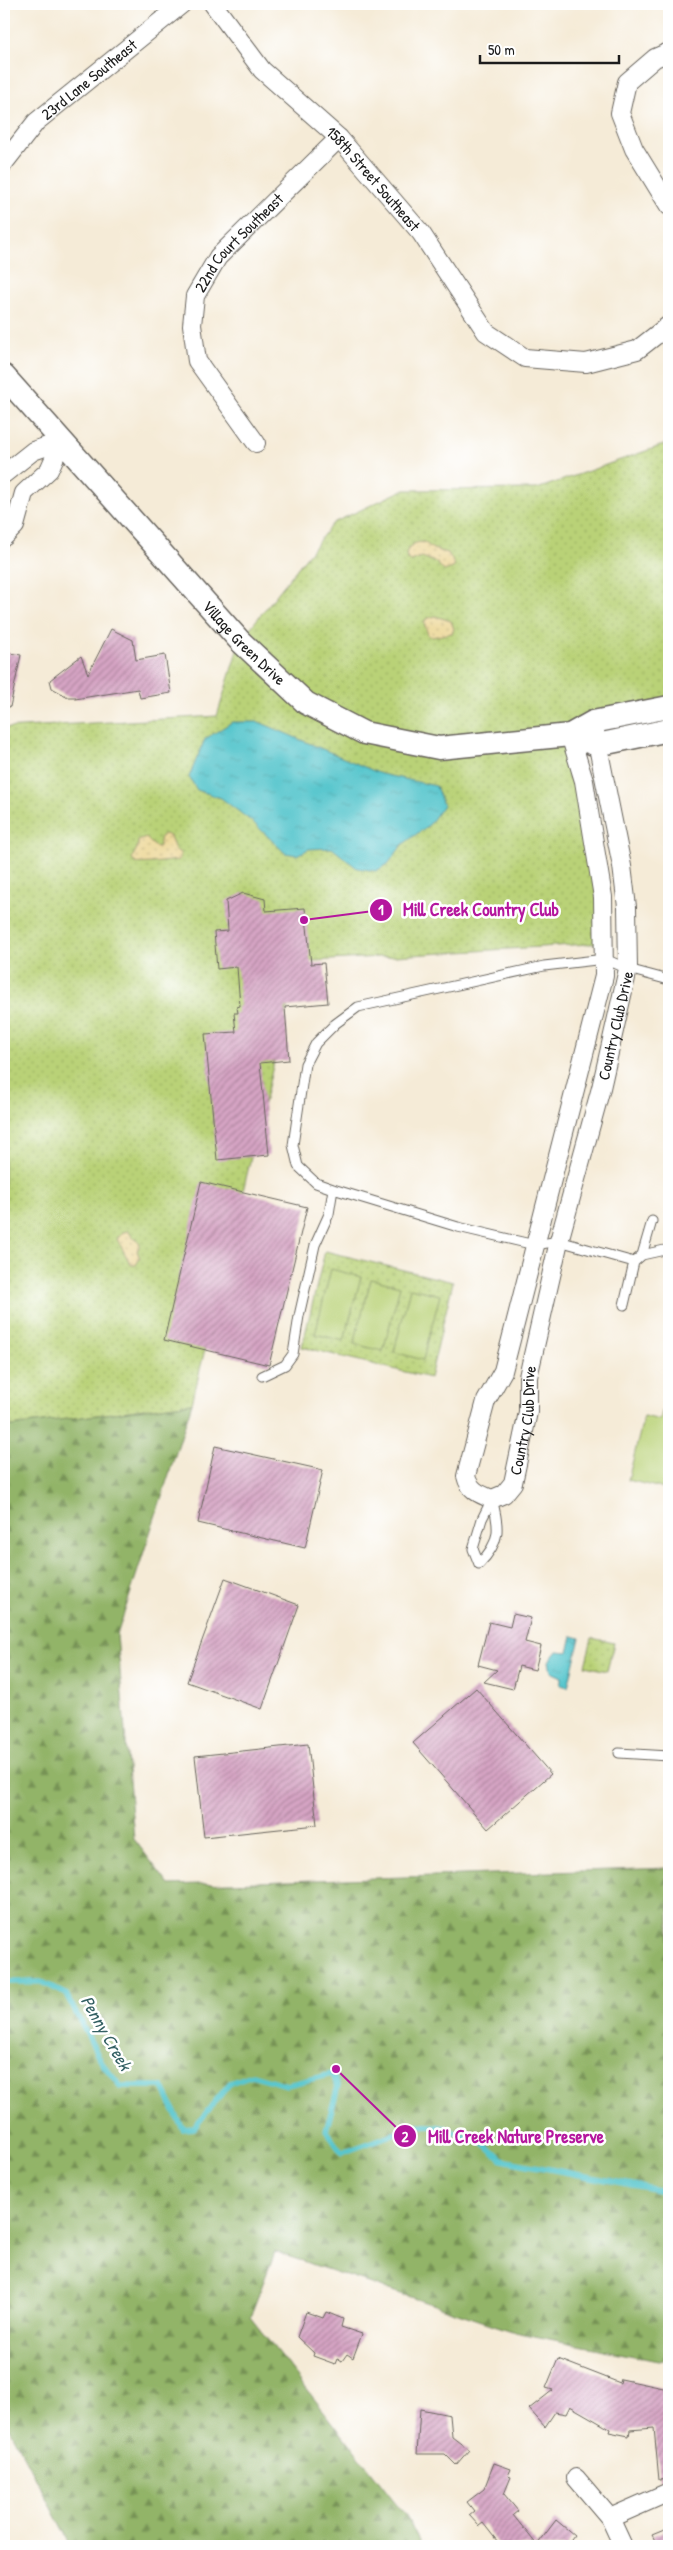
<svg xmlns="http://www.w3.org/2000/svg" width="673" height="2550" viewBox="0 0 673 2550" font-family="'Patrick Hand',sans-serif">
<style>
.grass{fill:url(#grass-dots);stroke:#6a774a}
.forest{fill:url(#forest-firs);stroke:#576842}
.sand{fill:url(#sand-dots);stroke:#857b5d}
.garden{fill:#b9d277;stroke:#6a774a}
.water{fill:url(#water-ripples);stroke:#3a7174}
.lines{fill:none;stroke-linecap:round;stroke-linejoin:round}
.stream{stroke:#59c6cd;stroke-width:5.5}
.building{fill:url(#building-hatch)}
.service-casing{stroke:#68645d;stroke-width:11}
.minor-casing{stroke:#68645d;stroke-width:20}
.tertiary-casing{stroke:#68645d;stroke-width:25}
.service{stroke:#fff;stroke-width:9}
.minor{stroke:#fff;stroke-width:18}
.tertiary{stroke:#fff;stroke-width:22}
.labels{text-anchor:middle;stroke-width:5;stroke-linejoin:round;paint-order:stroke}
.street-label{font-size:16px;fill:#1c1c1c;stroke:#fff}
.water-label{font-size:18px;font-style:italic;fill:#346063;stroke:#fff}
.leader{fill:none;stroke:#b5179e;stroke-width:2}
.callout-dot{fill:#b5179e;stroke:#fff;stroke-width:2}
.mark-label{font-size:15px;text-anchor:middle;font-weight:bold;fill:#fff}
.callout-label{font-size:18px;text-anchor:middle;font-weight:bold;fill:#b5179e;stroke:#fff;stroke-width:5;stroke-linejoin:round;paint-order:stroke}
</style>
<defs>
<pattern id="grass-dots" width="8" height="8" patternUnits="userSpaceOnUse" patternTransform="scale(1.25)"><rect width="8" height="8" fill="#b9d277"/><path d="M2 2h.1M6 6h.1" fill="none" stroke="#9eb466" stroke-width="1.8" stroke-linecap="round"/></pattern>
<pattern id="forest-firs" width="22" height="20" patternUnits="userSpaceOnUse" patternTransform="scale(1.25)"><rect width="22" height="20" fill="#92b468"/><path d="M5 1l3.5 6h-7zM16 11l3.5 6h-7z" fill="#769255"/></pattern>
<pattern id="sand-dots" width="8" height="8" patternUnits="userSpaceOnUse" patternTransform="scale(1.25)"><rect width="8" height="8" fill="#eeda9e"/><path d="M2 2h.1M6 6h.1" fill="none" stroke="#ccba88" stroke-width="1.8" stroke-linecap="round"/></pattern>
<pattern id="water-ripples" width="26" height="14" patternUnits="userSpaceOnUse" patternTransform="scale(1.25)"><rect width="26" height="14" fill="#59c6cd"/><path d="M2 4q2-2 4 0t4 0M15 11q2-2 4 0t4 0" fill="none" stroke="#4daaaf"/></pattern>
<pattern id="building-hatch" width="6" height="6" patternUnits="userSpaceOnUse" patternTransform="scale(1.25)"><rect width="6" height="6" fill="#d6a4c4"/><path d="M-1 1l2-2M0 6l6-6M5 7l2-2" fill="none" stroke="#ad859e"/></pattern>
</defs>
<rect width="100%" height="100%" fill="#fff"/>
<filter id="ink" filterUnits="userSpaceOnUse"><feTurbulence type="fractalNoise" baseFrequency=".02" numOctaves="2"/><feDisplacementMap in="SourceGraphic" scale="10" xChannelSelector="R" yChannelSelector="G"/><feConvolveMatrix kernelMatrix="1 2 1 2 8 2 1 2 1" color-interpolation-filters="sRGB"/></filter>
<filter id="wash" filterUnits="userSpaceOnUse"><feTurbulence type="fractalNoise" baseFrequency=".0096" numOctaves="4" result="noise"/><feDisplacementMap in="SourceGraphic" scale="20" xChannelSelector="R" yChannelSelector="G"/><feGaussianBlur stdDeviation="1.12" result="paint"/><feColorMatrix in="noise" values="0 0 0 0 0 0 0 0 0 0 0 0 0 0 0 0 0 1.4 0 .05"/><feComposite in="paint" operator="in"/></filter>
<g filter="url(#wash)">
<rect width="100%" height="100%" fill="#f5ebd7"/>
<!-- grass -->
<path class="grass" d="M669,443V707L570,735L605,943L298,962L192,1403L4,1427V728L217,716L240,641L333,523L403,490L537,489Z
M325,1251L453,1282L430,1378L302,1347Z
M592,1638L614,1643L607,1671L585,1666Z"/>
<!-- forest -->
<path class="forest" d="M192,1403L117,1635L134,1839L169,1885L669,1868V2359L658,2361L515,2332L275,2252L250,2317L407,2517L422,2546H71L4,2419V1427Z"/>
<!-- sand -->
<path class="sand" d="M424,542L433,549L448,553L455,565L453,568L444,571L437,563L422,557L411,561L407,559L406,553C410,545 414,542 424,542Z
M435,616L451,621L454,629L452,633L432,637L428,635L424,623L426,619Z
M164,834L170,836L175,850L181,853L179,860C168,861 142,865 135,863L132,858L138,846V841L146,838L155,847L159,846L161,836Z
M128,1231L133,1238H136L140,1245L137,1251L140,1258L136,1265H131L117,1239L123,1232Z"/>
<!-- garden -->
<path class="garden" d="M331,1269L361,1277L344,1341L315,1334Z
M371,1279L400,1286L383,1351L354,1344Z
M410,1288L440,1295L423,1360L394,1352Z
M664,1404L669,1406V1490L628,1480L644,1416L660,1420Z"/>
<!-- water -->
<path class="water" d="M232,722H259L381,774L436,786L443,805L430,824L402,845L388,864L376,871L357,868L332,848L309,849L297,855L285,853L255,824L221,798L197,790L189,777L205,739Z
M572,1636L580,1638L568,1687L560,1685L562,1677L551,1672L549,1661L557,1651L568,1652Z"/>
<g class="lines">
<!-- stream -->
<path class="stream" d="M4,1982H42L66,1994L102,2063L120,2086H162L183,2129L194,2128L230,2083L252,2075L287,2085L332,2074L338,2086L326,2131L342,2153L418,2125L441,2127L486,2145L502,2160L669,2192"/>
</g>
<g id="blocks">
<!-- building -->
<path class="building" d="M111,629L133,640L136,660L165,655L171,693L140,698L138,689L75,699L76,697H68L52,688L50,680L81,656L88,674Z
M4,652L21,655L10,707L4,706Z
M243,893L265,899L266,911L305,908L311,964L324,963L328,1003L285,1007L289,1060L260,1063L269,1155L217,1160L205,1034L236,1032L234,1013H238L237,1007L240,1006L237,967L217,969L214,932L228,931L226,901Z
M201,1182L307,1207L269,1365L164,1340Z
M215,1446L323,1470L305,1548L198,1523Z
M225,1578L299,1605L262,1709L187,1682Z
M513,1614L531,1618L525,1642L541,1646L535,1670L519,1666L513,1689L484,1682L497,1670L478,1665L489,1622L510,1627Z
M476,1688L551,1774L488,1829L413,1743Z
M308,1744L317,1825L204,1837L195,1756Z
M306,2312L323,2318L326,2312L343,2319L341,2327L362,2334L353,2358L347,2354L342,2361L337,2359L335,2364L313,2356L314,2353L297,2337Z
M558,2359L620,2383L621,2379L668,2389L669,2479L659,2480L654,2428L630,2430L629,2436L609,2432L610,2429L570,2406L566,2414L555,2412L545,2427L529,2409L553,2390L546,2388Z
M420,2409L450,2415L452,2437L469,2450L456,2465L445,2454H417Z
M494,2463L511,2469L508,2476L511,2477L504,2494L518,2511L513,2515L537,2545L556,2520L574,2535L566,2546H501L483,2523L479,2526L469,2515L474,2511L467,2502L484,2489Z
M669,2528V2546H658L652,2535Z"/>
</g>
</g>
<g filter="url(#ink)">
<use href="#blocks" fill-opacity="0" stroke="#68645d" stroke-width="1"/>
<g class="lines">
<!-- service casing -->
<g class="service-casing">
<path id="service" d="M642,1255L669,1249
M634,1262L642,1255L652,1221
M624,1305L634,1262L559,1241L535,1245L458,1227L333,1189L316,1183L298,1166L293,1145L305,1064L316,1043L335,1024L358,1007L544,966L605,959L628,969L669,980
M262,1376L285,1365L293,1354L299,1316L315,1245L329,1214L333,1189
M492,1499C500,1528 501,1542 479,1564L473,1549L482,1519Z
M619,1753L669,1756"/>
</g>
<!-- minor casing -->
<g class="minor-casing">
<g id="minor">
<path id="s1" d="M213,4L262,70L339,138L421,233L486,332L525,358L586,363L637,350L669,325"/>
<path d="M669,52L655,58L627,82L620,113L634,149L669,206"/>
<path id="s2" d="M4,163L36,122L182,4"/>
<path id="s3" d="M256,443L197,361L192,325L195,296L218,257L339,138"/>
<path d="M4,474L33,451L62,441"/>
<path d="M4,537L15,526L24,493L49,470L62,441"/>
<path id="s4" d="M570,735L584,781L603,897L604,976L503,1371L486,1401L466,1476C469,1490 479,1494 492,1499L504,1494L513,1483L528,1412V1377L559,1241L601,1088L628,969L627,907L622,866L595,732"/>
<path d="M576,2478L610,2518L623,2546"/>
<path d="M610,2518L669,2492"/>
</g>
</g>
<!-- tertiary casing -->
<g class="tertiary-casing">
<g id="tertiary">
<path id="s5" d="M4,376L240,641L306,703L364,733L439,748L570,735L593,722L669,707"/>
<path d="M570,735L597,745L669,730"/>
</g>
</g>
<!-- service -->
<use href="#service" class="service"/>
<!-- minor -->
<use href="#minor" class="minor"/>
<!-- tertiary -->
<use href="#tertiary" class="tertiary"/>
</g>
</g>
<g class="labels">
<!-- street labels -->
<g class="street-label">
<text dy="6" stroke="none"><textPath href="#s2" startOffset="120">23rd Lane Southeast</textPath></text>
<text dy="6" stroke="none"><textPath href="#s1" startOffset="238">158th Street Southeast</textPath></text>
<text dy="6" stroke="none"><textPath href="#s3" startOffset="236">22nd Court Southeast</textPath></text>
<text dy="6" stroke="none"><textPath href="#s5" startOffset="359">Village Green Drive</textPath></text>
<text dy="6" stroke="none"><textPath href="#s4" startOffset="1298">Country Club Drive</textPath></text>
<text dy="6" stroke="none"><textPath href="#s4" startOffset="892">Country Club Drive</textPath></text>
</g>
<!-- water labels -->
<g class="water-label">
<text transform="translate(106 2033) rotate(60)" y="6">Penny Creek</text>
</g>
</g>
<!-- callouts -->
<path class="leader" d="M304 920L381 910M336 2069L405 2136"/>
<g class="callout-dot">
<circle cx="304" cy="920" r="5"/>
<circle cx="336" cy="2069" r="5"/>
<circle cx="381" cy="910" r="12"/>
<circle cx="405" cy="2136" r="12"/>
</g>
<g class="mark-label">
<text x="381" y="915">1</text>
<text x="405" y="2142">2</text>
</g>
<g class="callout-label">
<text x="481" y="916">Mill Creek Country Club</text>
<text x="516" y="2143">Mill Creek Nature Preserve</text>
</g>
<!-- margin -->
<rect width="673" height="2550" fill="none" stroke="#fff" stroke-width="20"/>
<!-- scale -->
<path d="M480 55v8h139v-8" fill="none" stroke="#1c1c1c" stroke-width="2.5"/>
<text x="488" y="55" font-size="15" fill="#1c1c1c" stroke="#ffffff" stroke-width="4" paint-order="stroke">50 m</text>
</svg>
